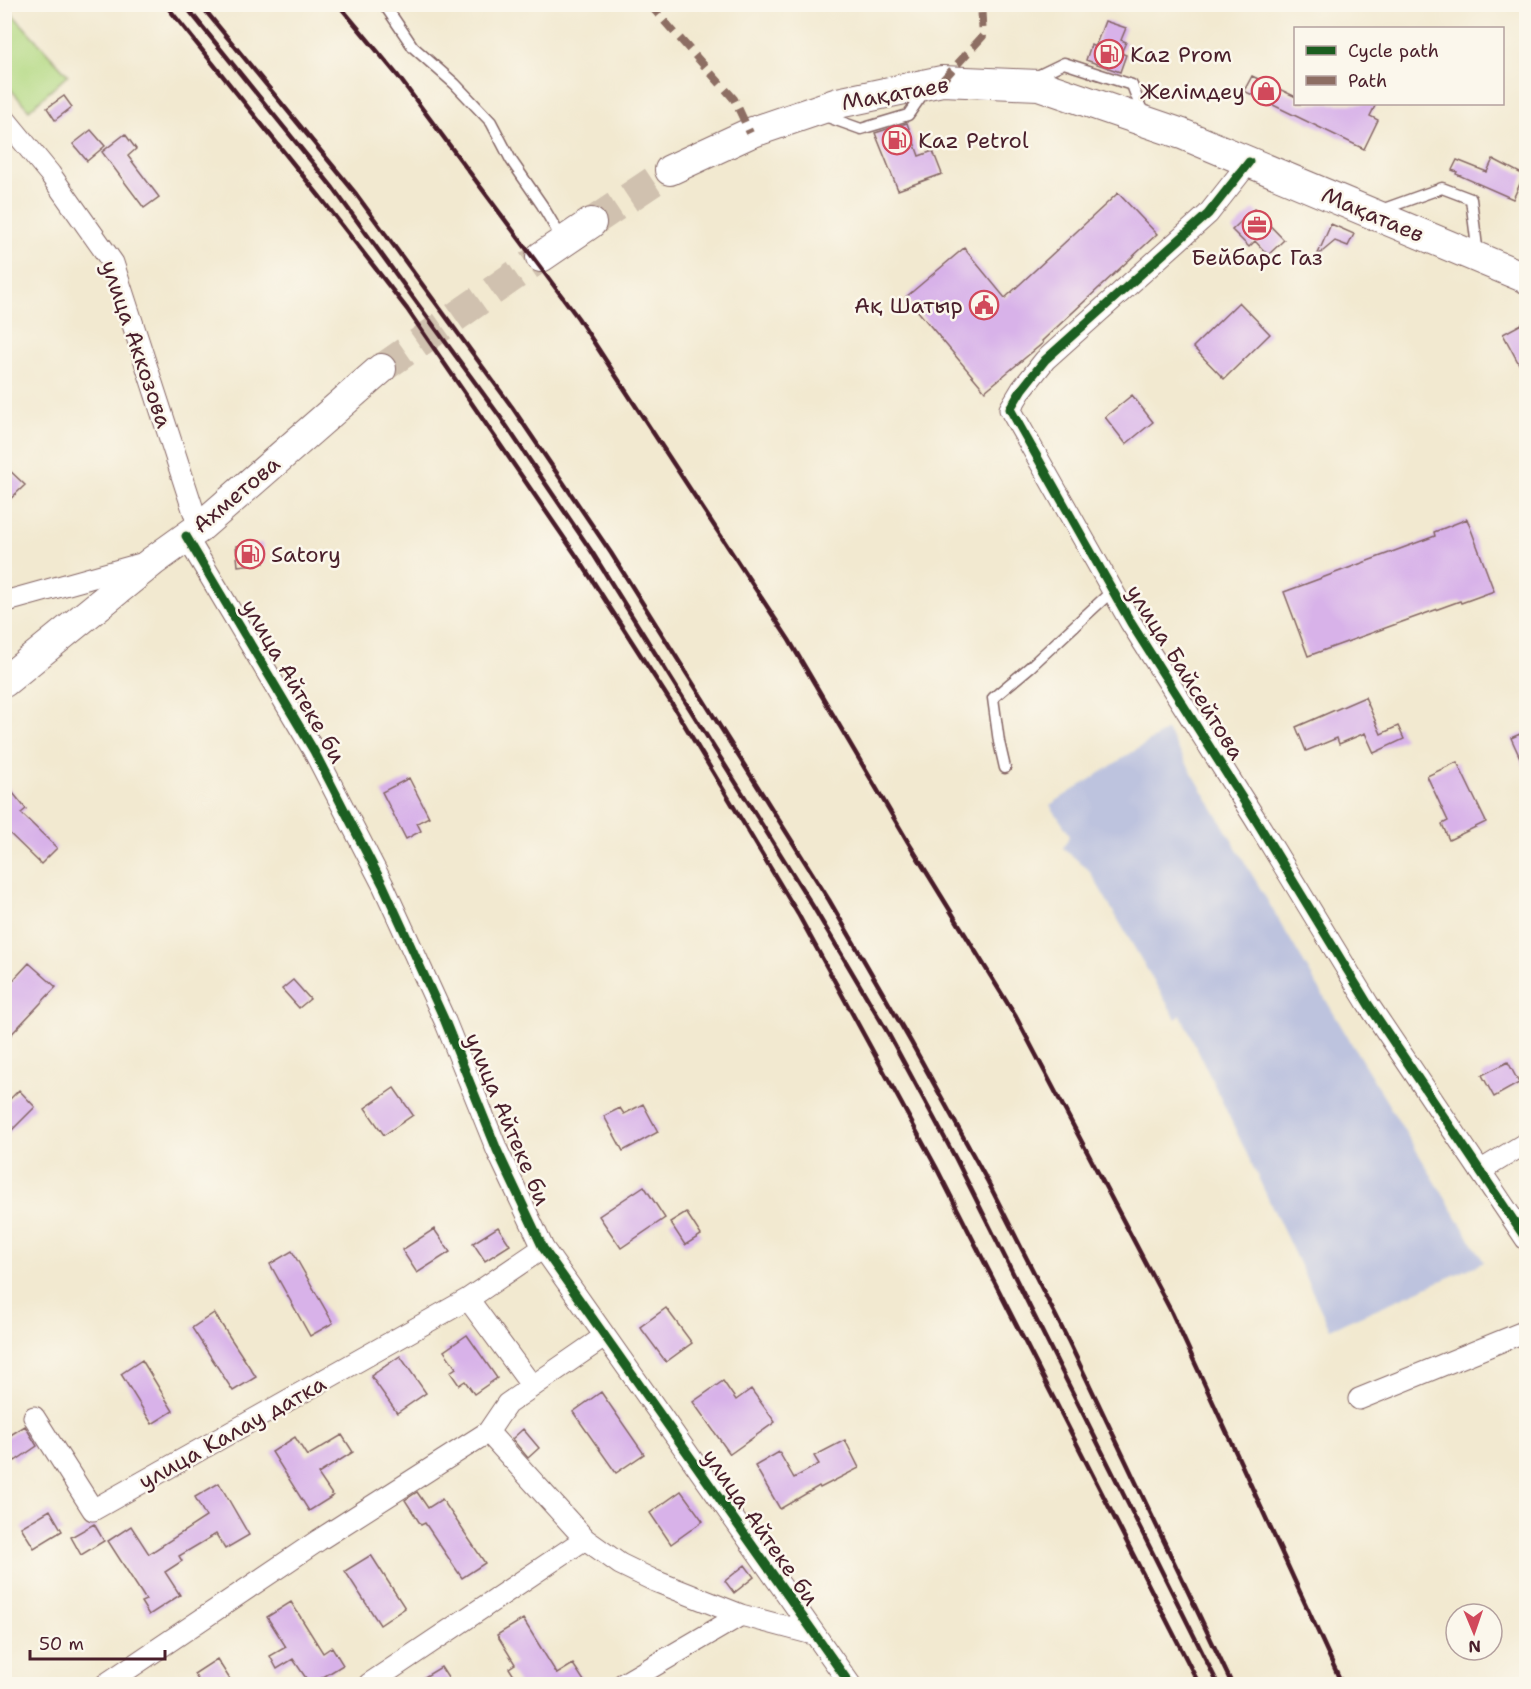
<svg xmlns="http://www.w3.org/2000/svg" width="1531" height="1689" viewBox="0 0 1531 1689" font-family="'Shantell Sans',sans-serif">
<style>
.industrial{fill:#bdc3de}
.green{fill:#b3d983;stroke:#7e7c57;stroke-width:1.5}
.building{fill:#d8b2e9}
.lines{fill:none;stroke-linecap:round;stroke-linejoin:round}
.secondary-tunnel{stroke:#d0c1af;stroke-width:30;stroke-dasharray:30 15;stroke-linecap:butt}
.lane-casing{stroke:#856665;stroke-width:13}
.street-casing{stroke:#856665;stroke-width:23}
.secondary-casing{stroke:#856665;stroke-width:32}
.lane{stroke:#fff;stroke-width:10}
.street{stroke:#fff;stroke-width:21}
.secondary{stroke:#fff;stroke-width:30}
.rail{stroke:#4a1f2b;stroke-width:4.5}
.quiet{stroke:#8d6e63;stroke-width:8;stroke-dasharray:15 8;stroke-linecap:butt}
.cycleway-casing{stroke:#fbf7ec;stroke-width:13}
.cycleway{stroke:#1b5e20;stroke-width:9}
.labels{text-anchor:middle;stroke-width:5;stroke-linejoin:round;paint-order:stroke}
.poi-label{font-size:22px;fill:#4a1f2b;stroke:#fbf7ec;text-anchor:start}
.street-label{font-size:22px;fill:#4a1f2b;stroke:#fbf7ec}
</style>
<rect width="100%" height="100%" fill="#fbf7ec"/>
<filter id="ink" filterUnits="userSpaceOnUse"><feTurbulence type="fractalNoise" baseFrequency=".0167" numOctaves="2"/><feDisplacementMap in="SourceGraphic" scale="12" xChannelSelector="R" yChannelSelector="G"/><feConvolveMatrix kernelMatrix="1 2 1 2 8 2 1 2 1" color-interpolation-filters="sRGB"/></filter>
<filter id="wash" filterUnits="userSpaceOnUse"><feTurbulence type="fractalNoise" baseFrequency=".008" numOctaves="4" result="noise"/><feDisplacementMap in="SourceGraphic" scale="24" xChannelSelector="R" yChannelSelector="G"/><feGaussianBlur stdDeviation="1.35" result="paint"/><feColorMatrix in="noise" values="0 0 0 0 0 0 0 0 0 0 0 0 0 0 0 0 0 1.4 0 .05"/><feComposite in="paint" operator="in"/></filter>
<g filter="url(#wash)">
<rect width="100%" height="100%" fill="#f2e9d0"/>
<!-- industrial -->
<path class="industrial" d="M1167,730L1350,1041L1484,1262L1330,1329L1181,1015L1176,1019L1089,870L1063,848L1070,835L1050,805Z"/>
<!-- green -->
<path class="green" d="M4,5L68,75L29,110L5,83Z"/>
<g id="blocks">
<!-- building -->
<path class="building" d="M1105,21L1126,28L1121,40L1126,42L1121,53L1126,55L1120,72L1086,60L1091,45L1095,47Z
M1252,76L1296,97V104H1376L1370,116L1378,120L1364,149L1244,91Z
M64,96L72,107L55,120L47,108Z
M907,123L919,156L933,151L942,174L898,190L875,133Z
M91,130L105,146L87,161L73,144Z
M125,134L136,149L128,156L159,197L144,208L102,152Z
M1493,159L1524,175L1513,199L1456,174L1457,172L1452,170L1457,160L1487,172Z
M1118,193L1157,234L1042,341L1043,343L985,391L906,297L964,248L1005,298Z
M1254,209L1284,240L1268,255L1255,241L1249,247L1232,230Z
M1331,224L1354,234L1348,246L1335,241L1317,256Z
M1239,302L1270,334L1224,379L1193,347Z
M1527,321V379L1503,334Z
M1132,395L1153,422L1126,444L1105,417Z
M4,465L25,485L4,505Z
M1467,519L1494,591L1461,603L1460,601L1308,656L1284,592L1435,536L1434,532Z
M262,543L264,563L238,566L236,546Z
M1365,697L1381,734L1398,726L1404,739L1374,753L1365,733L1339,744L1337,738L1306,751L1296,727Z
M1527,731V773L1511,738Z
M1457,762L1486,822L1449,840L1442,824L1448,821L1427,776Z
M409,778L429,817L417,823L421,831L406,839L382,792Z
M4,782L26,809L21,813L57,848L41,864L4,828Z
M29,963L56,987L4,1042V990Z
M293,980L310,999L299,1008L282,989Z
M1508,1062L1519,1083L1494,1097L1482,1075Z
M394,1088L413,1115L384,1135L365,1108Z
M19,1090L35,1107L4,1138V1105Z
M643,1104L658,1132L623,1151L604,1116L620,1108L624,1114Z
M644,1186L665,1218L621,1248L599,1216Z
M686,1212L701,1235L685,1245L670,1222Z
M498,1227L510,1245L485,1261L473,1243Z
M434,1229L450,1252L417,1273L402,1250Z
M292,1251L333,1323L310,1336L270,1264Z
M666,1308L692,1343L666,1362L640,1327Z
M214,1313L256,1377L233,1391L192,1328Z
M467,1335L497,1378L474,1394L465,1381L459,1385L450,1372L456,1368L444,1351Z
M400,1356L426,1393L397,1413L371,1376Z
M142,1360L173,1411L152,1424L121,1374Z
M723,1381L736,1400L751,1389L775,1422L730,1454L693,1402Z
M601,1392L644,1454L616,1473L573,1412Z
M25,1426L37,1446L15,1461L4,1445V1439Z
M523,1429L539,1448L528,1458L512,1439Z
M342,1435L353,1452L318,1474L333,1496L309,1511L272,1452L295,1437L307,1456Z
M845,1440L859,1468L820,1488L819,1486L780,1509L755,1466L779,1452L794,1478L819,1464L814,1456Z
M219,1483L249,1535L225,1549L216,1534L179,1556L182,1561L165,1572L180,1595L149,1615L141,1602L146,1600L108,1541L131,1526L149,1554L206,1517L195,1497Z
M681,1491L703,1521L671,1544L650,1513Z
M417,1492L428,1508L442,1499L485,1563L462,1578L425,1523L421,1525L405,1500Z
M50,1510L62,1531L34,1548L21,1527Z
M94,1524L104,1541L81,1555L71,1537Z
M371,1555L405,1608L380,1625L345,1571Z
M745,1565L754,1577L734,1593L725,1581Z
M291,1602L323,1653L332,1647L343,1665L312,1684H310L293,1659L277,1669L270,1656L286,1647L267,1617Z
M523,1619L557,1674L573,1664L586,1684H519L509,1668L515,1664L497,1635Z
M217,1659L233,1684H201L194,1674Z
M441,1667L452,1684H413Z"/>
</g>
</g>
<g filter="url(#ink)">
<use href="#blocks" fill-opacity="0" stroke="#856665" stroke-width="1.5"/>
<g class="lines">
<!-- secondary-tunnel -->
<path class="secondary-tunnel" d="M591,223L670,170
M381,369L541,257"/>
<!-- lane casing -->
<g class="lane-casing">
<path id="lane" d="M384,4L413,47L455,84L491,122L511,160L542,205L562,239
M1035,77L1064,63L1132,85L1144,116
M822,115L861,129L908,115L924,92
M1381,210L1442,188L1471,199L1478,255
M1005,768L999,742L993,698L1030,667L1112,591"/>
</g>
<!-- street casing -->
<g class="street-casing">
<path id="street" d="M4,118L50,174L113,263L199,528
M1249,162L1208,214L1045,360L1022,389L1010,409L1131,623L1254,817L1368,1004L1526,1239
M186,536L314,751L383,885L445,1021L497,1150L543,1248L850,1684
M4,602L144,563
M1480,1171L1526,1143
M468,1299L532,1386
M1359,1399L1526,1331
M34,1417L93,1510L468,1299L543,1248
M488,1432L585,1539L620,1564L655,1581L741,1615L813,1634
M106,1684L319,1540L488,1432L507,1404L604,1337
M369,1684L585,1539
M623,1684L741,1615"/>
</g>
<!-- secondary casing -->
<g class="secondary-casing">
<path id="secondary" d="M670,170L750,133L838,103L942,81L1039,85L1182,134L1526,278
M541,257L591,223
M4,682L153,561L199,528L381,369"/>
</g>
<!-- lane -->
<use href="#lane" class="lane"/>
<!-- street -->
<use href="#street" class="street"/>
<!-- secondary -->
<use href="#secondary" class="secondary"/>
<!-- rail -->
<path class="rail" d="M165,4L320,197L407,309L580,561L672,704L798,914L936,1167L1199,1684
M184,4L333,188L501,418L592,552L814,908L888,1033L956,1159L1218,1684
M200,4L356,194L512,407L611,553L829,900L911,1042L988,1182L1069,1342L1232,1684
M338,4L398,76L578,318L789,640L908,842L1016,1017L1172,1313L1342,1684"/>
<!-- quiet -->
<path class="quiet" d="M649,4L734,99L750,133
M942,81L983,36L981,4"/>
<!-- cycleway casing -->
<g class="cycleway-casing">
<path id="cycleway" d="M1249,162L1208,214L1045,360L1022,389L1010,409L1131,623L1254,817L1368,1004L1526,1239
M186,536L314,751L383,885L445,1021L497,1150L543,1248L850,1684"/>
</g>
<!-- cycleway -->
<use href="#cycleway" class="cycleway"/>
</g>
</g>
<!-- icons -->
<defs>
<g id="fuel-ring" transform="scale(1.5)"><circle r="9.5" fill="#fbf7ec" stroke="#d1495b" stroke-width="1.5"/><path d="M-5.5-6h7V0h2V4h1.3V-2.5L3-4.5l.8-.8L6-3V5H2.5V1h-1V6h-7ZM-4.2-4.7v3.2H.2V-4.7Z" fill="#d1495b"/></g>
<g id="shop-ring" transform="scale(1.5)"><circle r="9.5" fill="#fbf7ec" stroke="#d1495b" stroke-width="1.5"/><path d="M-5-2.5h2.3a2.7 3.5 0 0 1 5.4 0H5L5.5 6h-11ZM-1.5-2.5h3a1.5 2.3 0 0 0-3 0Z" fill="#d1495b"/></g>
<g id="office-ring" transform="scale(1.5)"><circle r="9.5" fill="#fbf7ec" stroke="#d1495b" stroke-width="1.5"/><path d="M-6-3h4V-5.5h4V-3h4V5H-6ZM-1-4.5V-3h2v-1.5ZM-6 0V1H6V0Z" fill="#d1495b"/></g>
<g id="civic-ring" transform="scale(1.5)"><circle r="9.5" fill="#fbf7ec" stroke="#d1495b" stroke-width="1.5"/><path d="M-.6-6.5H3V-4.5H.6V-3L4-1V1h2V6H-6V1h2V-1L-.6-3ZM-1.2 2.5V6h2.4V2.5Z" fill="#d1495b"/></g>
</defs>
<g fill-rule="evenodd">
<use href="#fuel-ring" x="1109" y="54"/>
<use href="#shop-ring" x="1266" y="91"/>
<use href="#fuel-ring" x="897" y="140"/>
<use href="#office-ring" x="1257" y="225"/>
<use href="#civic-ring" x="984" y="305"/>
<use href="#fuel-ring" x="250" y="554"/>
</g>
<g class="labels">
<!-- poi labels -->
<g class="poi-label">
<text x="1130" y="62">Kaz Prom</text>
<text x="1245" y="99" text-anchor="end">Желімдеу</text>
<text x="918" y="148">Kaz Petrol</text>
<text x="1257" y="265" text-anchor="middle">Бейбарс Газ</text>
<text x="963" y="313" text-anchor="end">Ақ Шатыр</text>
<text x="271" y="562">Satory</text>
</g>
<!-- street labels -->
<g class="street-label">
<text transform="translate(895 93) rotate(-10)" y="8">Мақатаев</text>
<text transform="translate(1373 214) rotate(23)" y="8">Мақатаев</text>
<text transform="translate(137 344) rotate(71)" y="8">улица Аккозова</text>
<text transform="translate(236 494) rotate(-40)" y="8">Ахметова</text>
<text transform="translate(1186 672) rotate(58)" y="8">улица Байсейтова</text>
<text transform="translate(294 681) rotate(60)" y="8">улица Айтеке би</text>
<text transform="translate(508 1119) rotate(67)" y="8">улица Айтеке би</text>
<text transform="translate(232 1432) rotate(-29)" y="8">улица Калау датка</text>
<text transform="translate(761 1527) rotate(55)" y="8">улица Айтеке би</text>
</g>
</g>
<!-- margin -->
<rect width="1531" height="1689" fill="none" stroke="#fbf7ec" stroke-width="24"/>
<!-- legend -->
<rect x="1294" y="27" width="210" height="78" fill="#fbf7ec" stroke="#b4a19f" stroke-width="1.5"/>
<rect x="1306" y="46" width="30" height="9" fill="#1b5e20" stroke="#b4a19f" stroke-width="1.5"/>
<text x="1348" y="57" font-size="18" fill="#4a1f2b">Cycle path</text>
<rect x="1306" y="76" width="30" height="9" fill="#8d6e63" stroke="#b4a19f" stroke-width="1.5"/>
<text x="1348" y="87" font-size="18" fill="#4a1f2b">Path</text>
<!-- north arrow -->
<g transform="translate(1474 1632) rotate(178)"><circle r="28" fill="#fbf7ec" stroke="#b4a19f" stroke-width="1.5"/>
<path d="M0-4.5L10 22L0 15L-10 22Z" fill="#d1495b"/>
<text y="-9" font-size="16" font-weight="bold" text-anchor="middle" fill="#4a1f2b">N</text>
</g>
<!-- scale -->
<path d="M30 1650v9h135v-9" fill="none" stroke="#4a1f2b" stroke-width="3"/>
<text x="39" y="1650" font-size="18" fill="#4a1f2b" stroke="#fbf7ec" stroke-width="4.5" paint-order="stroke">50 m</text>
</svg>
